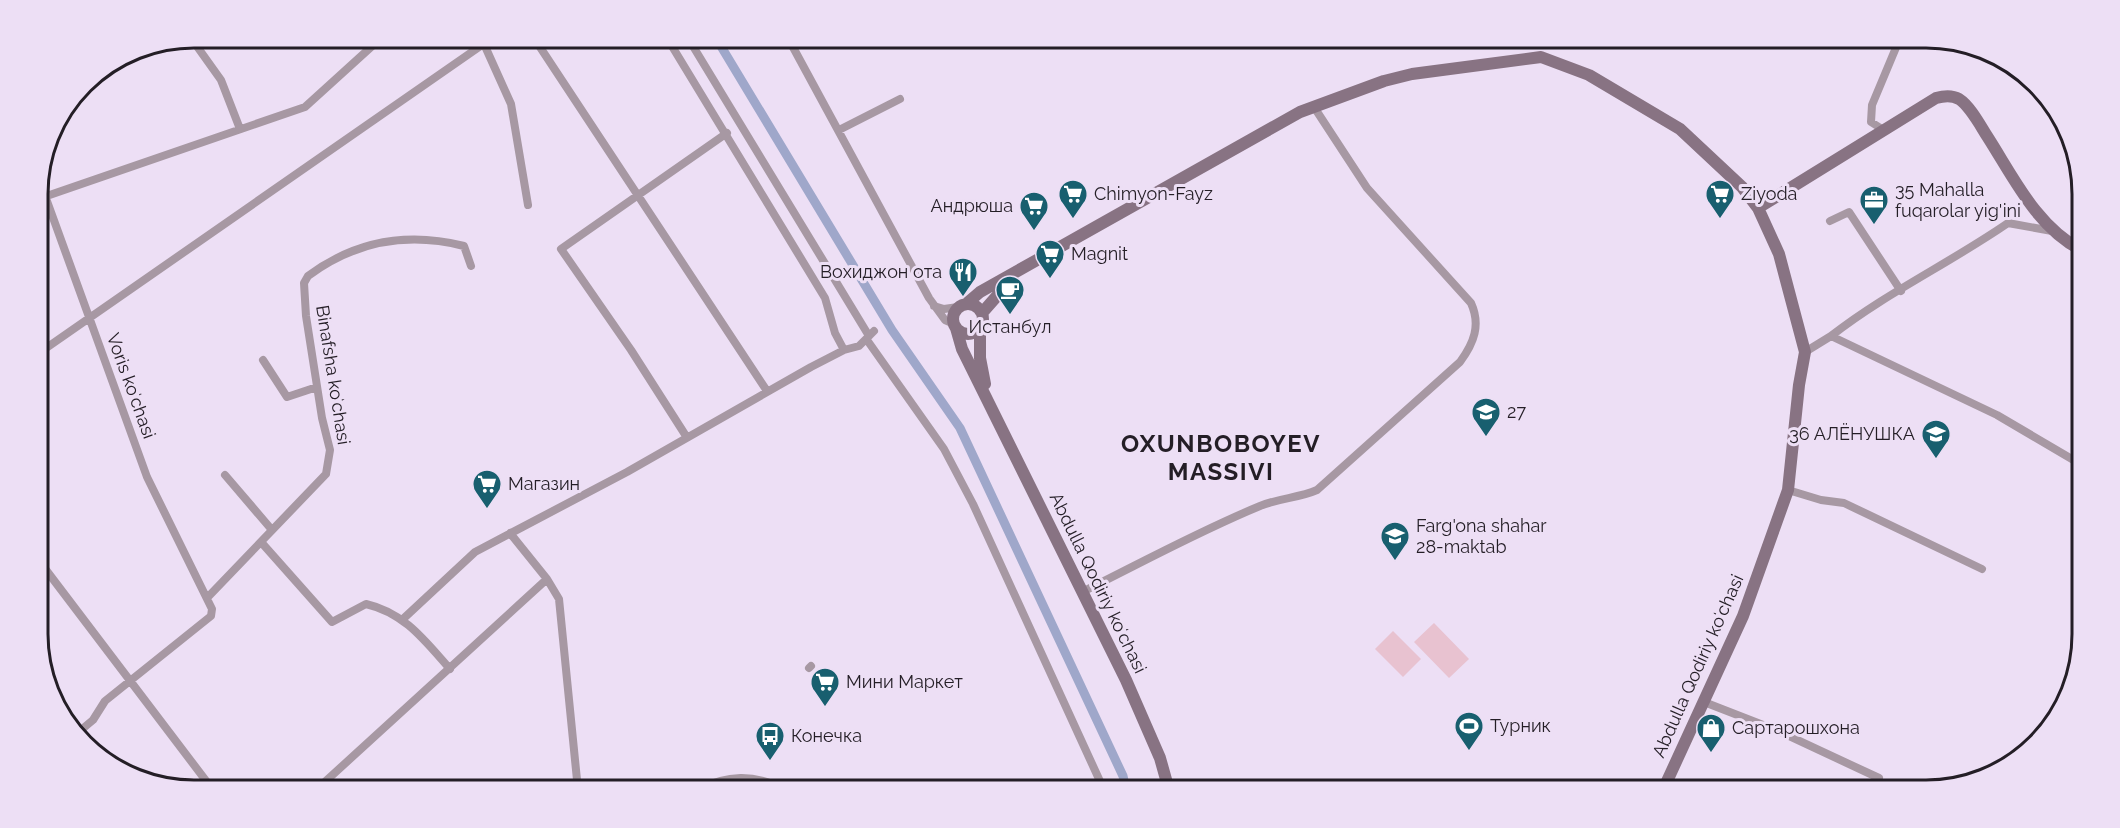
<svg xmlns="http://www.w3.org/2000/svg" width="2120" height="828" viewBox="0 0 2120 828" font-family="Raleway,sans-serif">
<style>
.green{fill:#e8c2d0}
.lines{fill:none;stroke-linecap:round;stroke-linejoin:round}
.canal{stroke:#9fa7ca;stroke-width:9}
.street{stroke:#a798a3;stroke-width:8}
.secondary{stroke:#887383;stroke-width:12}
.labels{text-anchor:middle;stroke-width:6;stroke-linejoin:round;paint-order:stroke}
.poi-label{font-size:18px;fill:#241e26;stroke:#eddff5;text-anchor:start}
.street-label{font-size:18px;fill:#241e26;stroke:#eddff5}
.district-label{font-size:24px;font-weight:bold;letter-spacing:1.5px;fill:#241e26;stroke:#eddff5}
.rim{fill:none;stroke:#241e26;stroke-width:3}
</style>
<rect width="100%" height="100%" fill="#eddff5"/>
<!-- green -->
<path class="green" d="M1434,623L1469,659L1449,678L1414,642Z
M1393,631L1421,659L1403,677L1375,649Z"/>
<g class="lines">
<!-- canal -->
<path class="canal" d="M716,38L892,330L960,428L1123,776L1126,790"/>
<!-- street -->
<path class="street" d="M191,38L221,80L240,129
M534,38L767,391
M667,38L825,298L835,333L844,350
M688,38L869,336
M788,38L929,298L945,320L954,324
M484,44L511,104L528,205
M1882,129L1871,122L1872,105L1900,38
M839,130L900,99
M39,179L147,477L212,609L211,616L105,701L93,720L75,735
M38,199L305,107L381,38
M1830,221L1849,212L1901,291
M934,306L944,309L958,307
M1831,336C1886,293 1950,263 2008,223L2052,231
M867,340L944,449L973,504L1104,790
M1805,352L1831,336L1997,415L2082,465
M39,353L492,38
M263,360L287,397L317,387
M686,436L631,350L561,249L727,133
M225,475L272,530
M1788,490L1821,500L1844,503L1982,569
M510,533L547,579L559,599L578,790
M261,542L332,622L366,604C405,613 425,641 450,669
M40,562L213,790
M1082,592C1141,563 1199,531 1260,506C1279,498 1299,498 1317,490L1460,362C1474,343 1481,325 1471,303L1367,188L1314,107
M207,598L326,474L330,450L322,418L306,316L304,283L308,276C355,241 408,232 464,246L471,266
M403,619L475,552L627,472L811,367L844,350L859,346L874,331
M809,668L811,666
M1704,702L1776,730L1879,778
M316,790L547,579
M696,790C727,775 754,773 785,790"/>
<!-- secondary -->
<path class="secondary" d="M1758,208L1936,98C1943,96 1952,95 1959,99C1970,106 1980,125 1987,136C2014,178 2036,226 2081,250
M966,304L980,292L1300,112L1384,81L1412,74L1541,57L1589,75L1680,129L1742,187L1758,208L1779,254L1805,352L1799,385L1788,490L1743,616L1663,790
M953 319a15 15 0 1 1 30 0a15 15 0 1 1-30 0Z
M982,313L1011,280
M980,327V358L985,384
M956,328L962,349L1126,680L1160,758L1169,790"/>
</g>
<!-- icons -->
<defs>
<g id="supermarket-pin" transform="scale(1.5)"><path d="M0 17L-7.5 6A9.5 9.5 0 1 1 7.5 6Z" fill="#185f6f" stroke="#eddff5"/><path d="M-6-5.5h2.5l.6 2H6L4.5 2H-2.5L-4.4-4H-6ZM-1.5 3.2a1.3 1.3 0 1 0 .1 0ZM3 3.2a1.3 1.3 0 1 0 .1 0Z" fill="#fff"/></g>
<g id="office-pin" transform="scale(1.5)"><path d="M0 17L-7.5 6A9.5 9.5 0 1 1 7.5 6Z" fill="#185f6f" stroke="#eddff5"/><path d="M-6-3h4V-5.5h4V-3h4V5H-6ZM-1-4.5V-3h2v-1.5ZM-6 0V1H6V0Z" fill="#fff"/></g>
<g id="restaurant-pin" transform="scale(1.5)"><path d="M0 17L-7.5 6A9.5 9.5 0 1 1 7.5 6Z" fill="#185f6f" stroke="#eddff5"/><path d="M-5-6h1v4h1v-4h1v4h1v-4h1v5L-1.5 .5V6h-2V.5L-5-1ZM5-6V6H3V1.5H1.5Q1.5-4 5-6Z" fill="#fff"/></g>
<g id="cafe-pin" transform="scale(1.5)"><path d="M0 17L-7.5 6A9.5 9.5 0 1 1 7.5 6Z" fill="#185f6f" stroke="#eddff5"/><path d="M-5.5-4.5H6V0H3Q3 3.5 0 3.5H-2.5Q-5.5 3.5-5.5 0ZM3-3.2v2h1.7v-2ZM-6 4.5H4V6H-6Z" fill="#fff"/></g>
<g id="school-pin" transform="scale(1.5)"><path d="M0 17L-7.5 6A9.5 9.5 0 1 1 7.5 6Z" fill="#185f6f" stroke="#eddff5"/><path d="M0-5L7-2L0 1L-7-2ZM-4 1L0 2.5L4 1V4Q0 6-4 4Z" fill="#fff"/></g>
<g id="stadium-pin" transform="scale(1.5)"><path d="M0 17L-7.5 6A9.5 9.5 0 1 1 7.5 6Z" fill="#185f6f" stroke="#eddff5"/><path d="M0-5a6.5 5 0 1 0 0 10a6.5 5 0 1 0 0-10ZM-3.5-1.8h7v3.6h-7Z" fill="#fff"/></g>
<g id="shop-pin" transform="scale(1.5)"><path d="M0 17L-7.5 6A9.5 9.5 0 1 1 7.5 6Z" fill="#185f6f" stroke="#eddff5"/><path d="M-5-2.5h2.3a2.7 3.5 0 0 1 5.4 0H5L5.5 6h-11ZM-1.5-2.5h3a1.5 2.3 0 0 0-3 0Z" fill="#fff"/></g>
<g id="bus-pin" transform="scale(1.5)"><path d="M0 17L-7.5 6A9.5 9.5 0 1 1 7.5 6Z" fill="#185f6f" stroke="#eddff5"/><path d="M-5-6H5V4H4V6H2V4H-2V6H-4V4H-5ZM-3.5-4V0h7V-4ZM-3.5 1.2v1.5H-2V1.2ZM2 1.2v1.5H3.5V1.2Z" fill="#fff"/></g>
</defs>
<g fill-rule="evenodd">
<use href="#supermarket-pin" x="1073" y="194"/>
<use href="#supermarket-pin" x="1720" y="194"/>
<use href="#office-pin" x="1874" y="200"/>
<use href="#supermarket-pin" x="1034" y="206"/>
<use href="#supermarket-pin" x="1050" y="254"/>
<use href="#restaurant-pin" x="963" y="272"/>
<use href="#cafe-pin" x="1010" y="290"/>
<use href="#school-pin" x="1486" y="412"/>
<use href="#school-pin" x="1936" y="434"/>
<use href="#supermarket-pin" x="487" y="484"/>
<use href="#school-pin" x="1395" y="536"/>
<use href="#supermarket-pin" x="825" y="682"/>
<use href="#stadium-pin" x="1469" y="726"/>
<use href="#shop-pin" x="1711" y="728"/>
<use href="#bus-pin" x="770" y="736"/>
</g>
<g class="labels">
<!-- poi labels -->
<g class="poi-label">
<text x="1895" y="196">35 Mahalla<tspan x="1895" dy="21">fuqarolar yig'ini</tspan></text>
<text x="1094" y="200">Chimyon-Fayz</text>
<text x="1741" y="200">Ziyoda</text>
<text x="1013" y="212" text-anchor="end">Андрюша</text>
<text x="1071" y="260">Magnit</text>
<text x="942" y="278" text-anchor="end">Вохиджон ота</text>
<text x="1010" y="333" text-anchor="middle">Истанбул</text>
<text x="1507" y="418">27</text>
<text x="1915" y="440" text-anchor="end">36 АЛЁНУШКА</text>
<text x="508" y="490">Магазин</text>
<text x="1416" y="532">Farg'ona shahar<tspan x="1416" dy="21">28-maktab</tspan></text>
<text x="846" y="688">Мини Маркет</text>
<text x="1490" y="732">Турник</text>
<text x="1732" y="734">Сартарошхона</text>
<text x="791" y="742">Конечка</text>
</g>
<!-- street labels -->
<g class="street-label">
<text transform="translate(333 375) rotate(81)" y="6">Binafsha koʻchasi</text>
<text transform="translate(131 386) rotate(70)" y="6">Voris koʻchasi</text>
<text transform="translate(1098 583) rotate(64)" y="6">Abdulla Qodiriy koʻchasi</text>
<text transform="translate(1698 666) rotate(-66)" y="6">Abdulla Qodiriy koʻchasi</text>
</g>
<!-- district labels -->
<g class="district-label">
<text x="1221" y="452">OXUNBOBOYEV<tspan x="1221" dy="28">MASSIVI</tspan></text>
</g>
</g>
<!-- crop -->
<path d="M0 0H2120V828H0ZM194 48H1926A146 146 0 0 1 2072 194V634A146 146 0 0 1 1926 780H194A146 146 0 0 1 48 634V194A146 146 0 0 1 194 48Z" fill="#eddff5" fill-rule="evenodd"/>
<path class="rim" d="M194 48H1926A146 146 0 0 1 2072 194V634A146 146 0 0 1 1926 780H194A146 146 0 0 1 48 634V194A146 146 0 0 1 194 48Z"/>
</svg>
